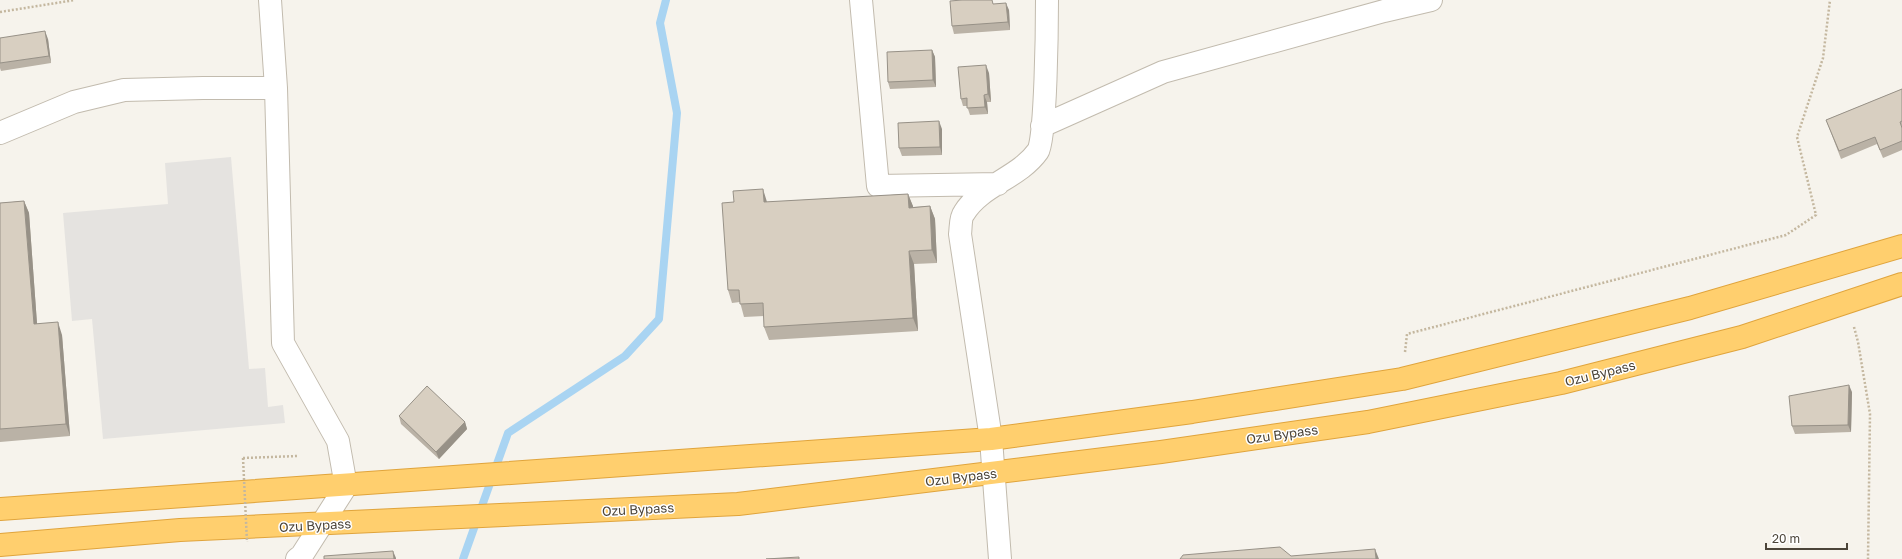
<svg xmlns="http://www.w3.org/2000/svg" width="1902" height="559" viewBox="0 0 1902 559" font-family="'Golos Text',sans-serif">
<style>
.parking{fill:#e5e3e0}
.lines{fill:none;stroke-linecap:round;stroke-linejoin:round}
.stream{stroke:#a9d4f2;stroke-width:8}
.minor-casing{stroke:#c2bbae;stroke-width:24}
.highway-casing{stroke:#e0a43c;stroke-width:24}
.path{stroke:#c4b79f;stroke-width:2.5;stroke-dasharray:2 2;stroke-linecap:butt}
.minor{stroke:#fff;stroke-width:22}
.highway{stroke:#ffcf6e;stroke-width:22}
.path-bridge{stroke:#c4b79f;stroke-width:2.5;stroke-dasharray:2 2;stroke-linecap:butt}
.wall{fill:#bab2a6}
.shaded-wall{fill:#979187}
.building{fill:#d8cfc1;stroke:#979187}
.labels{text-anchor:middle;stroke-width:3;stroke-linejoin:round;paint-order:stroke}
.street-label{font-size:13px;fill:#4b4439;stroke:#fff}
</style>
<rect width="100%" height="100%" fill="#f6f3ec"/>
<!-- parking -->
<path class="parking" d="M231,157L249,369L265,368L268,407L283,405L285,423L103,439L92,319L72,321L63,213L168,204L165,163Z"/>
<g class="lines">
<!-- stream -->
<path class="stream" d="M463,559L508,433L625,356L659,319L677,113L660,23L666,0"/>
<!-- minor casing -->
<g class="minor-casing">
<path id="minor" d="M270,0L276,88L283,343L338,441L346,486L302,555L297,559
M861,0L878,186L998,184
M1042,126L1163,72L1384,11L1431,0
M0,133L74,102L124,90L203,88H276
M1000,559L991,439L960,234C961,228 960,218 964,213C981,185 1019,178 1038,151C1046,140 1047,21 1047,0"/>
</g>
<!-- highway casing -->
<g class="highway-casing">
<path id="highway" d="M0,509L991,439L1192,412L1402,379L1690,308L1902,246
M0,545L180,530L738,504L1161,452L1368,422L1561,383L1742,337L1902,284"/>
</g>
<!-- path -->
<path class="path" d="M0,12L75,0
M1854,327L1858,342L1870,414L1868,559
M1405,352L1407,334L1786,235L1816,215L1797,137L1823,58L1830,0
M243,458L298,456"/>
<!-- minor -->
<use href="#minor" class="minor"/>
<!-- highway -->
<use href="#highway" class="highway"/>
<!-- path-bridge -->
<path class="path-bridge" d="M243,458L247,542"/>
</g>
<!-- wall -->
<path class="wall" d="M994,4L1009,10L1010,30L954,34L952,26Z
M0,38L48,39L51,63L1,71L0,68Z
M932,50L935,57L936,87L890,89L888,82Z
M989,73L991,102H987L988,114L970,115L967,106H963L961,99Z
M1902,89V150L1883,158L1877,144L1841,159L1826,120Z
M942,129V155L902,156L899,148Z
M908,194L913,207L930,206L935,219L937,263L914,264L918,331L769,340L764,327V316L744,317L740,302L732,303L728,290L767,202Z
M24,201L29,213L37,324L62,335L70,436L0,442V203Z
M1852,392L1851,432L1795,434L1792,426Z
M399,416L465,422L467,429L439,459L401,424Z"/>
<!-- shaded-wall -->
<path class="shaded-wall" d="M1006,3L1009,10L1010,30L1008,22Z
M45,31L48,39L51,63L49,56Z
M932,50L935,57L936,87L933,80Z
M986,65L989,73L991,102L988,94Z
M984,95L987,102L988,114L985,107Z
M939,121L942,129V155L940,147Z
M763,189L767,202H764Z
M908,194L913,206L914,220L909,208Z
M24,201L29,213L38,337L34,324Z
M930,206L935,219L937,263L932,250Z
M909,251L914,264L918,331L913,318Z
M58,322L62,335L70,436L66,424Z
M1849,385L1852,392L1851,432L1848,425Z
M465,422L467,429L439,459L436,452Z
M1375,549L1379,559H1376Z
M393,551L396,558V559H394Z"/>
<!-- building -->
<path class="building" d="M962,0H992L993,4L1006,3L1008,22L952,26L950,1Z
M45,31L49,56L0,63V38Z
M932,50L933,80L888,82L887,52Z
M986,65L988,94L984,95L985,107L967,108V98L961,99L958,67Z
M1902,89V121L1900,122L1902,128V141L1880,150L1875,137L1839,151L1826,120Z
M939,121L940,147L899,148L898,123Z
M763,189L764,202L908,194L909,208L930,206L932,250L909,251L913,318L764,327L763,303L740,304L739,290H728L722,203L734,202L733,191Z
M24,201L34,324L58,322L66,424L0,429V203Z
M1849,385L1848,425L1792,426L1789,396Z
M427,386L465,422L436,452L399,416Z
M1280,547L1291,556L1375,549L1376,559H1180L1183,555Z
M393,551L394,559H324V556Z
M799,557V559H766Z"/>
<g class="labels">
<!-- street labels -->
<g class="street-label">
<text transform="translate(1600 373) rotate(-14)" y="5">Ozu Bypass</text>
<text transform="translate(1282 434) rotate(-8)" y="5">Ozu Bypass</text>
<text transform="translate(961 477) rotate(-7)" y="5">Ozu Bypass</text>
<text transform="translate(638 509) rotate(-3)" y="5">Ozu Bypass</text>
<text transform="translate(315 525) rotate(-3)" y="5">Ozu Bypass</text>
</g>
</g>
<!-- scale -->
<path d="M1766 543v6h81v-6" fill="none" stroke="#4b4439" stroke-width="2"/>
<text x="1772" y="543" font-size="12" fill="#4b4439" stroke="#ffffff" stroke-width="3" paint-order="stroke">20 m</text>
</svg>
